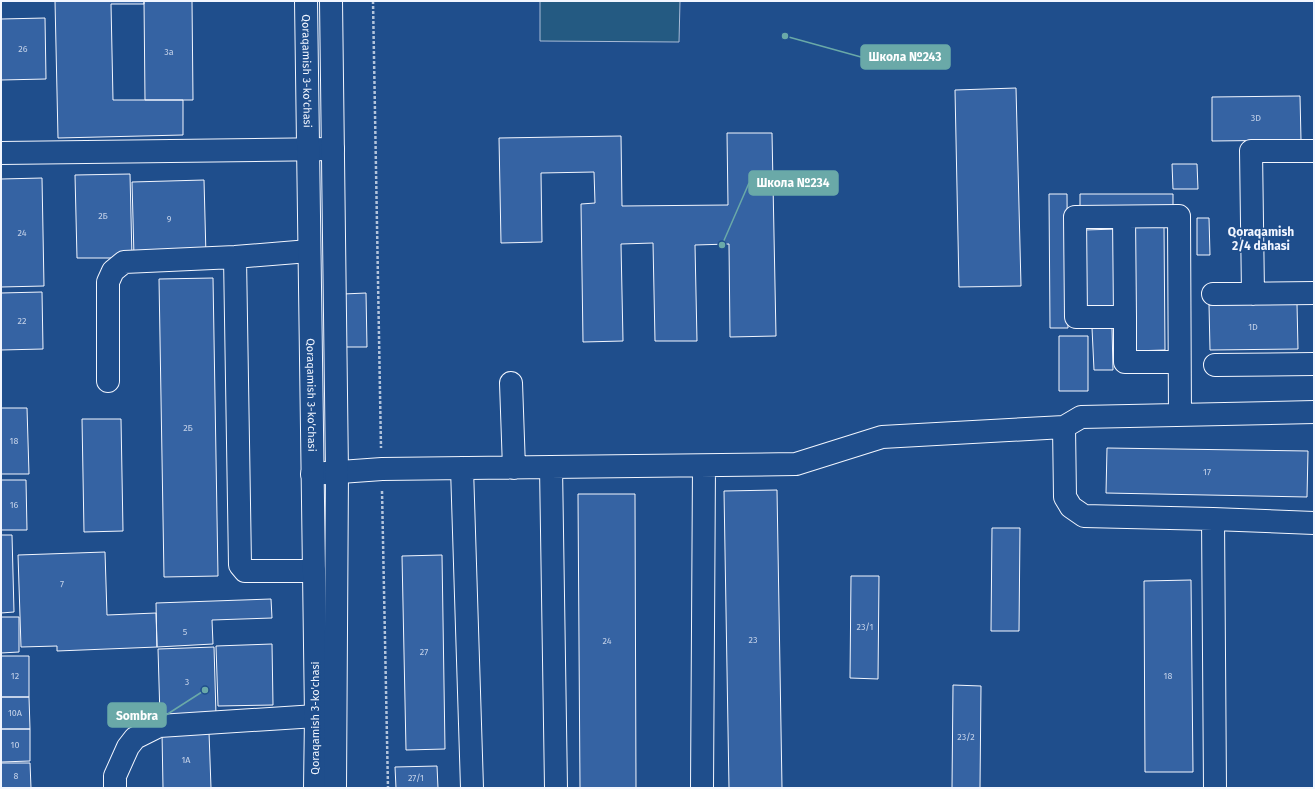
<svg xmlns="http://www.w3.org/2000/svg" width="1315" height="789" viewBox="0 0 1315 789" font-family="'Fira Sans',sans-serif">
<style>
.green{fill:#245a82;stroke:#a8bbd7}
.building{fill:#3563a3;stroke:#f2f6ff}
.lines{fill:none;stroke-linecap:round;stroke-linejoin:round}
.minor-casing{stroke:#f2f6ff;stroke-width:24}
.major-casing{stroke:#f2f6ff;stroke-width:24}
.path{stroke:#b3c4dc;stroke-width:2.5;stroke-dasharray:3 2;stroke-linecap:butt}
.minor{stroke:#1f4e8c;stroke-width:22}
.major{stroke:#1f4e8c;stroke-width:22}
.labels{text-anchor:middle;stroke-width:3;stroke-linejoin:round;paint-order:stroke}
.number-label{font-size:9px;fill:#c3d1e8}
.street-label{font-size:11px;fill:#f2f6ff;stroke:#1f4e8c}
.neighbourhood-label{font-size:12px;font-weight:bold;fill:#f2f6ff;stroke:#1f4e8c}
.leader{fill:none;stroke:#6aa9a8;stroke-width:1.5}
.callout-dot{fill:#6aa9a8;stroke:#1f4e8c;stroke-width:1.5}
.callout{fill:#6aa9a8;stroke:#6aa9a8;stroke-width:1.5}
.callout-label{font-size:12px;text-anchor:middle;font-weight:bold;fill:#fff}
</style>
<rect width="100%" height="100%" fill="#1f4e8c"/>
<!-- green -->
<path class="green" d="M540,1H680L679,42L540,41Z"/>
<!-- building -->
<path class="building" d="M55,1H144V4H111L113,100H183V135L58,138Z
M144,1H192L193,100H145Z
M45,18L46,79L1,80V19Z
M1016,88L1021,286L959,287L955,90Z
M1300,96L1301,140L1212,141V97Z
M727,133H772L776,336L730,337L729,244L695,245L697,341H655L653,243L621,244L623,341L583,342L581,204L595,203L594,172L541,173L542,242L501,243L499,138L621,136L622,206L728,205Z
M1172,164H1197L1198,189H1173Z
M130,174L132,258H77L75,175Z
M42,178L44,286L1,287V179Z
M204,180L206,256L134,257L132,182Z
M1049,194H1067L1068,328H1050Z
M1080,194H1173V211H1080Z
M1197,218H1209L1210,255H1197Z
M1164,226L1165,350L1132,351L1131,227Z
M1118,229L1119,307H1085L1084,230Z
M213,278L218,576L164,577L159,279Z
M42,292L43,349L1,350V293Z
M366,293L367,347H344L343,294Z
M1297,304L1298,349L1210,350L1209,305Z
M1112,327L1113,370H1094L1092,328Z
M1059,336H1088V391H1059Z
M1,408H27L29,474H1Z
M82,419H121L123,531L84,532Z
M1107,448L1308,451L1307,497L1106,493Z
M1,480H26L27,530H1Z
M777,490L782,788H729L724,491Z
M578,494H635L636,788H580Z
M992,528H1020L1019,631H991Z
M1,535H12L14,612L1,613Z
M105,552L107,615L156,613L157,647L57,651V646L21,647L18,555Z
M442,555L445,749L406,750L402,556Z
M851,576H879L878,679L850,678Z
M1191,580L1193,772H1145L1144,581Z
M271,599L272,618L212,620L213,644L157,647L156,603Z
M1,617H19V652L1,653Z
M272,644L273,705L218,706L216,646Z
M214,647L216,715L160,717L158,649Z
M1,656H29V697H1Z
M953,685L981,686L980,788H952Z
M1,697H29L30,729H1Z
M1,729H30V761L1,762Z
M209,732L211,788H163L162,733Z
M1,763H30L31,788H1Z
M437,766L438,788H396L395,767Z"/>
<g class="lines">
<!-- minor casing -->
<g class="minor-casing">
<path id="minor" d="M1,153L333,149
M1124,217L1125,317
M235,257L240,565L245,571H314
M1213,294L1314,293
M1253,294L1251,151H1314
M1179,362H1125V317H1076L1075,217L1179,216L1180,415
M1215,365L1314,364
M108,381V282L113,271L124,262L235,257L309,251
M511,383L514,468
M1064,427L1065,497L1071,507L1084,516L1213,519
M551,467L556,788
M462,468L472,788
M312,474L382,469L796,464L882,437L1064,427L1081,417L1314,412
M115,788V776L128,747L135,738L159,726L316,716
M702,788L704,466
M1215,788L1213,519L1314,523"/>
</g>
<!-- major casing -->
<g class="major-casing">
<g id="major">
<path id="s1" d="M306,1L316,716L315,788"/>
<path d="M331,1L337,472L335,788"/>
</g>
</g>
<!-- path -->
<path class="path" d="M373,1L381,448
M382,491L388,788"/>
<!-- minor -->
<use href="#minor" class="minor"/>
<!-- major -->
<use href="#major" class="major"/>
</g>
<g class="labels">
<!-- number labels -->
<g class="number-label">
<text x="23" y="52">26</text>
<text x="169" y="55">3а</text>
<text x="1256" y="121">3D</text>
<text x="103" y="219">2Б</text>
<text x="169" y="222">9</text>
<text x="22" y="236">24</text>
<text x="22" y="324">22</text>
<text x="1253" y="330">1D</text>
<text x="188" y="431">2Б</text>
<text x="14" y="444">18</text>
<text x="1207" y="475">17</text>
<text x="14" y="508">16</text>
<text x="62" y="587">7</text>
<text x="865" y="630">23/1</text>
<text x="185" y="635">5</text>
<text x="753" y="643">23</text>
<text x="607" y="644">24</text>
<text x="424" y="655">27</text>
<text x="15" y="679">12</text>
<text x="1168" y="679">18</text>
<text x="187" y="685">3</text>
<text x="15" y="716">10A</text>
<text x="966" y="740">23/2</text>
<text x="15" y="748">10</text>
<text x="186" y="763">1А</text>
<text x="16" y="779">8</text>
<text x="416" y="781">27/1</text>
</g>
<!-- street labels -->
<g class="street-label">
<text dy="4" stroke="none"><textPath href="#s1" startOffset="70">Qoraqamish 3-ko'chasi</textPath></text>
<text dy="4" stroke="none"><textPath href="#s1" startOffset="394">Qoraqamish 3-ko'chasi</textPath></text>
<text transform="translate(315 718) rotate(-90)" y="4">Qoraqamish 3-ko'chasi</text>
</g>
<!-- neighbourhood labels -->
<g class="neighbourhood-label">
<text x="1261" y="236">Qoraqamish<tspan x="1261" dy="14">2/4 dahasi</tspan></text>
</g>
</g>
<!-- callouts -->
<path class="leader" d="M785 36L861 57M722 245L749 183M205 690L166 715"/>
<g class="callout-dot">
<circle cx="785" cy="36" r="4"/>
<circle cx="722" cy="245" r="4"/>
<circle cx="205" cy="690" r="4"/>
</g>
<g class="callout">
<rect x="861" y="45" width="89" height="24" rx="4"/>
<rect x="749" y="171" width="89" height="24" rx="4"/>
<rect x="108" y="703" width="58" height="24" rx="4"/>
</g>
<g class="callout-label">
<text x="905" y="61">Школа №243</text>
<text x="793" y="187">Школа №234</text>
<text x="137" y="720">Sombra</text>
</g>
<!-- border -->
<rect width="1315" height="789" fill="none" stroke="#f2f6ff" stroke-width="4"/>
</svg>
